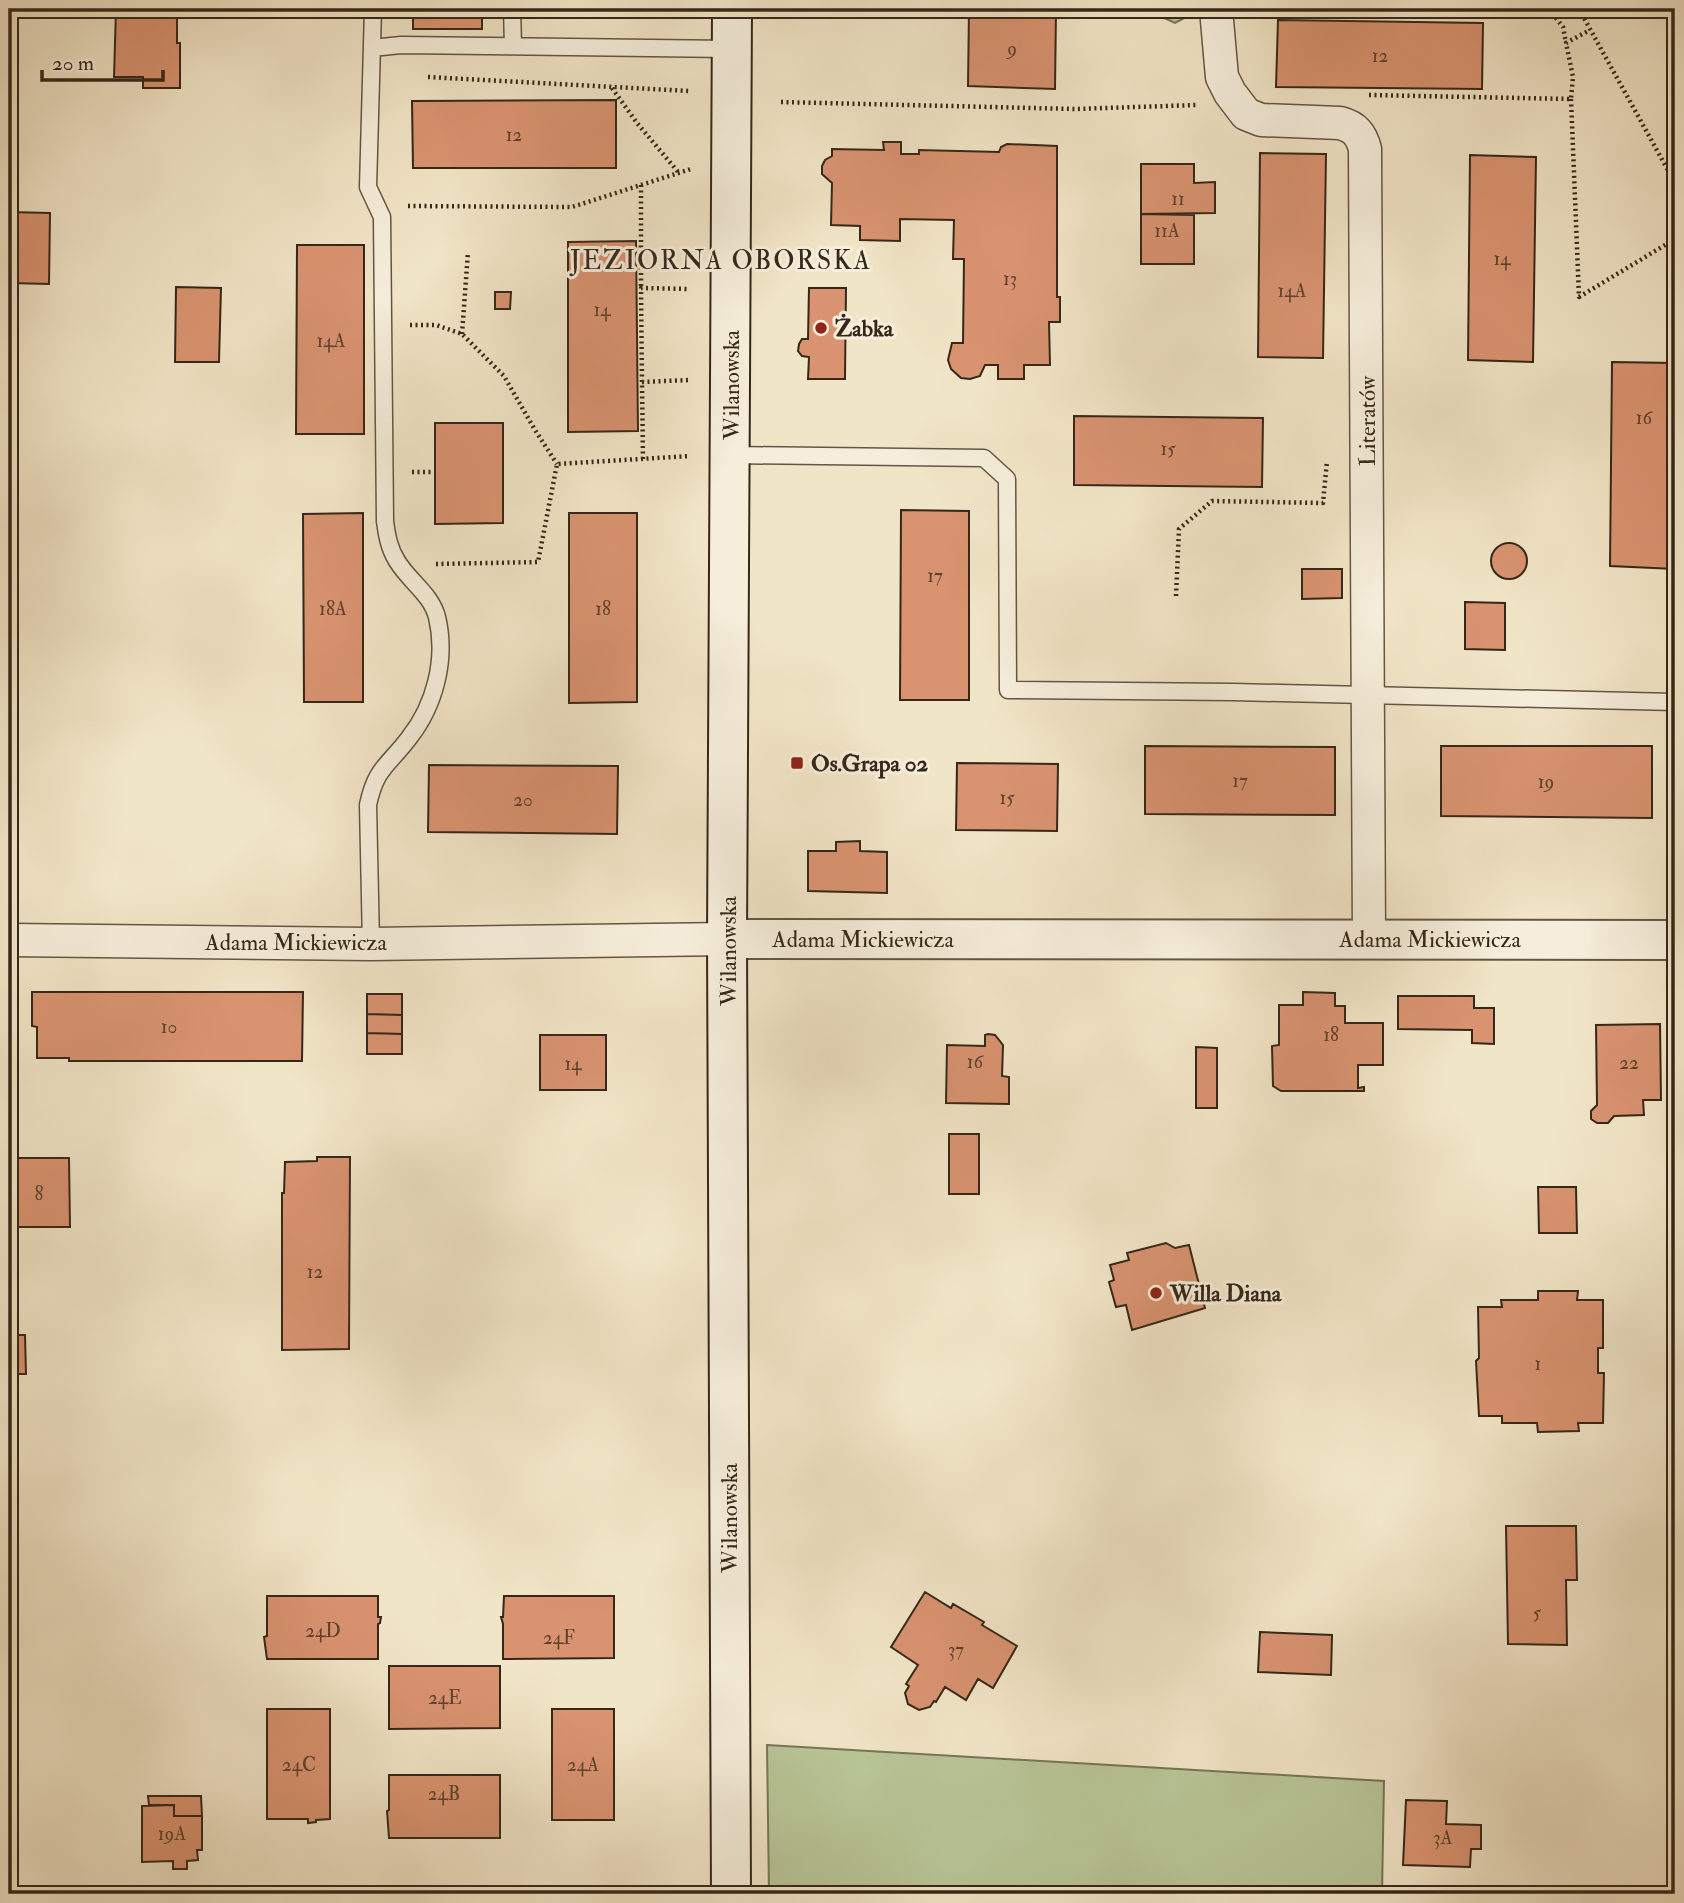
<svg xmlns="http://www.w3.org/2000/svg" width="1684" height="1903" viewBox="0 0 1684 1903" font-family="'IM FELL Double Pica',serif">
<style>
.green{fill:#b8c597;stroke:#767658;stroke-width:2}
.building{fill:#d99370;stroke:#352719;stroke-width:2}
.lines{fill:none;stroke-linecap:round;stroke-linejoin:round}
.service-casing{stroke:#645644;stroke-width:19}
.minor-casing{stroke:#645644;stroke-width:35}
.tertiary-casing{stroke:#645644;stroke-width:42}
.secondary-casing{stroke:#352719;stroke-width:42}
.path{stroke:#352719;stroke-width:4.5;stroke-dasharray:2 3.5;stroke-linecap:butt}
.service{stroke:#f6eedb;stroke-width:16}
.minor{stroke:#f6eedb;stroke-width:32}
.tertiary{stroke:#f6eedb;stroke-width:38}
.secondary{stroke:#f6eedb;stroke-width:38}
.poi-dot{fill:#8f2418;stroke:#f6eedb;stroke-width:2.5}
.labels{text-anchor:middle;stroke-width:6;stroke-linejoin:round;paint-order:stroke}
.number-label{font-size:19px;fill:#5e422f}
.poi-label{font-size:23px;font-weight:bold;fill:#352719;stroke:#f6eedb;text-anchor:start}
.street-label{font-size:23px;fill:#352719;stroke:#f6eedb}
.quarter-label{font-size:26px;letter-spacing:2px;fill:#352719;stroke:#f6eedb}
</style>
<rect width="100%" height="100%" fill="#f1e5c7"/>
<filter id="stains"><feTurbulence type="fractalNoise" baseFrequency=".00286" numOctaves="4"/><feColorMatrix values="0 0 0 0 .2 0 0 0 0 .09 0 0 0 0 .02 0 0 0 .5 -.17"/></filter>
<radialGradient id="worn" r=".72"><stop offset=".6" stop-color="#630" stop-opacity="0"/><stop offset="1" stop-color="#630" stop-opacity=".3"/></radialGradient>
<!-- green -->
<path class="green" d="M1162,9H1198L1199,14L1190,15L1175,23L1162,17Z
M767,1745L1384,1781L1382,1894H769Z"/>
<!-- building -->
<path class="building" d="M116,9H177V43H180V88H143V77H114Z
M413,9H482V29H413Z
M969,9H1056L1055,89L968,86Z
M1278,20L1483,23L1482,89L1276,87Z
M616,100V168H413L412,101Z
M883,142H901V154H919V150L999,152L1001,147L1007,144L1057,146V297H1060V322H1049L1050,365H1024V379H998V365H985L980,376L970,379L961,378L951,369L948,360L952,343H963L964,259H953L954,220L900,219V241L860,240V226L831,225L832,183L822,174V166L825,160L832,156V149L884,150Z
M1260,153L1326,154L1323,358L1258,357Z
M1470,155L1536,157L1533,362L1468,360Z
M1141,164H1194V183L1215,182V213L1141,214Z
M9,212L50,213L49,284L9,283Z
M1141,214L1194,215V264H1141Z
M636,241L638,431L568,432V242Z
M297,245H364V434H296Z
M176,287L221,288L219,362H175Z
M809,288H846L845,379H808L809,357L802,356L798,351L799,344L802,339H808Z
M495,292H511L510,309H495Z
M1612,362L1675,363V569L1610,566Z
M1074,416L1263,418L1262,487L1074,485Z
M435,423H503V523L435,524Z
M901,510L969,511V700H900Z
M363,513V702H304L303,514Z
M569,513H637V702L569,703Z
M1491 561a18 18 0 1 1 36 0a18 18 0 1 1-36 0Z
M1302,569H1342V598L1302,599Z
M1465,602L1505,603V650L1465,649Z
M1145,746L1335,747V815L1145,814Z
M1441,746H1652V818L1441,816Z
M957,763L1058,764L1057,831L956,830Z
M429,765L618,766L617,834L428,832Z
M860,841V851L887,852V893L808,891V851H836V842Z
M32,992H303L302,1061H69V1058H37V1027L32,1026Z
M1303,992L1335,993V1006H1345V1023H1383V1065H1358V1088L1364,1087V1091H1281L1273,1086L1272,1046L1279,1045V1005H1303Z
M367,994H402V1015L367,1014Z
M1398,996H1474V1008H1494V1044L1472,1043V1030L1398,1029Z
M367,1014L402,1015V1034L367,1033Z
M1660,1024L1661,1100H1643L1644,1115L1614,1116L1608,1123H1597L1591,1119V1111L1597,1105L1596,1025Z
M367,1033L402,1034V1054H367Z
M988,1034L995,1035L1003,1045L1002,1076L1009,1077V1104L946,1103L947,1045L985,1046V1035Z
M540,1035H606V1090H540Z
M1196,1047L1217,1048V1108H1196Z
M949,1134H979V1194H949Z
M317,1157H350L349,1349L282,1350V1193H284L285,1162L317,1161Z
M9,1158H69L70,1227H9Z
M1538,1187H1576L1577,1233H1539Z
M1166,1243L1175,1248L1189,1245L1205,1308L1132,1330L1126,1305L1116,1307L1109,1282L1114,1280L1110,1265L1129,1260L1127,1253Z
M1538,1291H1578L1577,1300H1603V1348H1598V1373H1604L1603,1423H1578L1579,1431L1538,1432L1537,1423H1502V1416H1479L1476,1361L1479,1358L1478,1307H1502L1501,1300H1538Z
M9,1335H25L26,1374H9Z
M1506,1526H1576L1577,1580H1566L1567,1645L1508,1644Z
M925,1592L951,1608L953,1604L984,1622L982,1625L1017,1646L993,1688L978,1679L966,1700L945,1687L936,1702L934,1701L930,1707L919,1710L908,1704L905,1693L909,1686L906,1684L918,1665L891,1647Z
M267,1596H378V1617H381L380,1623L378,1624V1659H267L264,1637L267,1636Z
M504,1596H614V1658L503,1659V1624L501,1617H503Z
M1260,1632L1332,1635L1331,1675L1258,1672Z
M389,1666H500V1728L389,1729Z
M267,1709H330V1819L316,1820V1822L308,1823V1819H267Z
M552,1709H614V1820H552Z
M389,1775H500V1838H389L387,1811L389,1810Z
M148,1796H201L202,1816H174V1805H149Z
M1406,1800L1447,1801L1446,1824L1481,1825V1849H1471L1470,1867L1403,1865Z
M174,1805V1816H202V1850H197L198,1860L187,1861V1869H173V1861L142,1862V1806Z"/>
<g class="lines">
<!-- service casing -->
<g class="service-casing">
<path id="service" d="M512,9L513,46
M372,48L401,45L731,49
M731,455L984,458L1007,479L1008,690L1233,692L1675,702
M371,944L368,805C376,767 388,766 409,738C435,705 447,659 437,617C431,594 409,581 397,561C389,548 387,536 385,521L382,217L368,187L373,9"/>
</g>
<!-- minor casing -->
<g class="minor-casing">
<path id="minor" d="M1216,9L1222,77L1230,93L1246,114L1261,120L1340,123C1355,127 1361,134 1365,149L1369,939
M9,940L371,944L727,939"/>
</g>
<!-- tertiary casing -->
<g class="tertiary-casing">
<path id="tertiary" d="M727,939L1675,940"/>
</g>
<!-- secondary casing -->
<g class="secondary-casing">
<path id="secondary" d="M731,1894L727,939L732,9"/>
</g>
<!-- path -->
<path class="path" d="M553,9L552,14L662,16
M1549,9L1563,27L1566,43
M1579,9L1675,183
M428,77L689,91
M612,88L637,123L679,173
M1369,95L1571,99L1573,77L1566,43L1590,30
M1571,99L1579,297L1675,239
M781,102L1075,109L1197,105
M641,185V288
M408,206L572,207L691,169
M410,325H436L462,334L504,376L535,430L557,464
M462,334L468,252
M642,382L641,288L690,289
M643,459L642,382L690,380
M412,472H435
M436,564L538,562L557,464L690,456
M1176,596L1179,529L1212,501L1323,503L1327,461"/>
<!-- service -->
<use href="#service" class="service"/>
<!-- minor -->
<use href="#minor" class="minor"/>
<!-- tertiary -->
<use href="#tertiary" class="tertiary"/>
<!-- secondary -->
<use href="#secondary" class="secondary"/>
</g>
<!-- markers -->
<g class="poi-dot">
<circle cx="821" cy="328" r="7"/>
<rect x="790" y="756" width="14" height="14" rx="3.5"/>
<circle cx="1156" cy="1293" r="7"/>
</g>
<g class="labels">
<!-- number labels -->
<g class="number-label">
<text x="1012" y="55">9</text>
<text x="1380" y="62">12</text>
<text x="514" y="141">12</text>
<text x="1178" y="205">11</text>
<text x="1167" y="237">11A</text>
<text x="1502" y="265">14</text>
<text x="1010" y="285">13</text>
<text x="1292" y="297">14A</text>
<text x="602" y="316">14</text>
<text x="331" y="347">14A</text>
<text x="1644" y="424">16</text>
<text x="1168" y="455">15</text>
<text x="935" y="582">17</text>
<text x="333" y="615">18A</text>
<text x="603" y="615">18</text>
<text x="1240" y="787">17</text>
<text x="1546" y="788">19</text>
<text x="1007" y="804">15</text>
<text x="523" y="806">20</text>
<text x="169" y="1033">10</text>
<text x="1331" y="1041">18</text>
<text x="975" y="1068">16</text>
<text x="1629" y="1069">22</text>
<text x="573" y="1070">14</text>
<text x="39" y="1200">8</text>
<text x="315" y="1278">12</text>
<text x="1538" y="1370">1</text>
<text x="1537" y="1619">5</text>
<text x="323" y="1637">24D</text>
<text x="559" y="1644">24F</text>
<text x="956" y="1656">37</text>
<text x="445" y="1704">24E</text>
<text x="299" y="1771">24C</text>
<text x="583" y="1771">24A</text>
<text x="444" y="1800">24B</text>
<text x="172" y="1840">19A</text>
<text x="1443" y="1844">3A</text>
</g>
<!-- poi labels -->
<g class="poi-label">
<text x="835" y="336">Żabka</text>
<text x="811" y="771">Os.Grapa 02</text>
<text x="1170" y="1301">Willa Diana</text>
</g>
<!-- street labels -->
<g class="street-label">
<text transform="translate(731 385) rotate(-90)" y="8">Wilanowska</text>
<text transform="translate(1367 421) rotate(-90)" y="8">Literatów</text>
<text x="863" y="947">Adama Mickiewicza</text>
<text x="1430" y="947">Adama Mickiewicza</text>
<text x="296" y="950">Adama Mickiewicza</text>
<text transform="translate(728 951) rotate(-90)" y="8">Wilanowska</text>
<text transform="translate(729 1518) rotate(-90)" y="8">Wilanowska</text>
</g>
<!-- quarter labels -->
<g class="quarter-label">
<text x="721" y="269">JEZIORNA OBORSKA</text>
</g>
</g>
<!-- margin -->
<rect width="1684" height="1903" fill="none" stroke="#f1e5c7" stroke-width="35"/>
<rect x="10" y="10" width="1663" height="1882" fill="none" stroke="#352719" stroke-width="3.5"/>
<rect x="18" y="18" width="1649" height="1868" fill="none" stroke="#352719" stroke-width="2"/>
<!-- scale -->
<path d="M42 70v10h121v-10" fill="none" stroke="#352719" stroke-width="3.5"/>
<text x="52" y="70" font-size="21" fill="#352719" stroke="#f6eedb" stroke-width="5" paint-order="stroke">20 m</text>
<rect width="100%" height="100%" filter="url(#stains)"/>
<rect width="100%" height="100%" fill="url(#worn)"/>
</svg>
